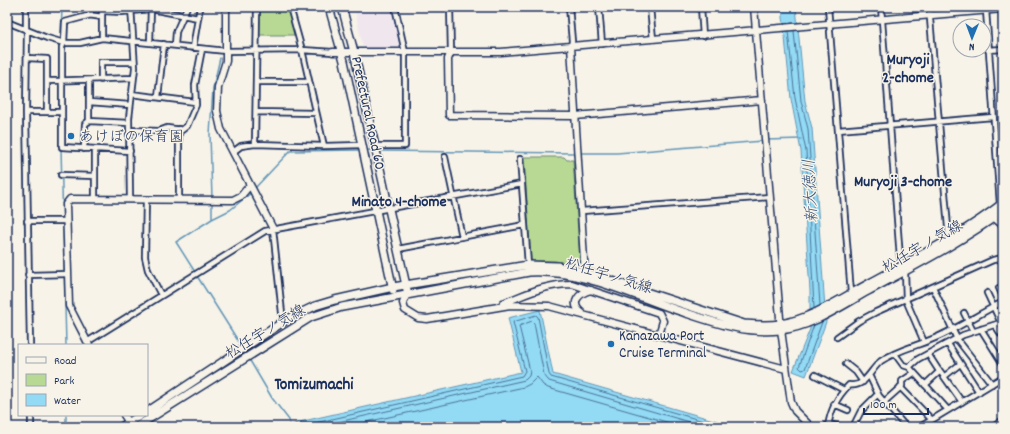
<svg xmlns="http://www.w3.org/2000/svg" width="1010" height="434" viewBox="0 0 1010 434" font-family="Dekko,'Klee One',sans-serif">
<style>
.built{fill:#f0e7ee}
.green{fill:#b7d993;stroke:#698478}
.water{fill:#93daf4;stroke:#6396b8}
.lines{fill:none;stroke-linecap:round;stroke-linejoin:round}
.shore{stroke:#4b739a;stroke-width:1}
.stream{stroke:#6396b8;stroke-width:1.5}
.minor-casing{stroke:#1b2f5e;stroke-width:8}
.tertiary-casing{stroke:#1b2f5e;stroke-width:9}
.primary-casing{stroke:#1b2f5e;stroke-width:10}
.minor{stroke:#f7f3e8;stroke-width:4.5}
.tertiary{stroke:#f7f3e8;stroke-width:6}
.primary{stroke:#f7f3e8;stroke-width:7}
.poi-dot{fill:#1f6fb2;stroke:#f7f3e8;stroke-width:1.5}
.labels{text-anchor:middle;stroke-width:3;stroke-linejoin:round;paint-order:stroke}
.street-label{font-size:15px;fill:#1b2f5e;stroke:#f7f3e8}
.poi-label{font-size:15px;fill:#1b2f5e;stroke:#f7f3e8;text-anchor:start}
.neighbourhood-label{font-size:16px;font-weight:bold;fill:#1b2f5e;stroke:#f7f3e8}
.water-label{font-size:16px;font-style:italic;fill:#33517c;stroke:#f7f3e8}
.quarter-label{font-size:17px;font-weight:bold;fill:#1b2f5e;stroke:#f7f3e8}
</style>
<rect width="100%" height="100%" fill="#f7f3e8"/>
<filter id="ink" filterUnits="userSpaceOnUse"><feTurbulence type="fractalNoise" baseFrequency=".025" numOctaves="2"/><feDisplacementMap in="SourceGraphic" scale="8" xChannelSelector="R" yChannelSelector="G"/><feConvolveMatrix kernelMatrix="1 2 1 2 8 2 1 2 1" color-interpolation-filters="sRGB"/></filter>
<g filter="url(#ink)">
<!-- built -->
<path class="built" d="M354,7H391L402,47L399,49H365L363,47Z"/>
<!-- green -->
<path class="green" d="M259,7H288L296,35H259Z
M524,157H564L567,160H573L580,261L575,265L555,261H531Z"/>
<!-- water -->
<path class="water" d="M782,7H796L805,101L812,128L826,322L806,376L793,371L810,329V291L801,151L791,99Z
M540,310L553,374L738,427H288L299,422L521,372L508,318Z"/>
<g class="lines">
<!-- shore -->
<path class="shore" d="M788,31L795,98L806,151L814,308
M794,31L801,101L808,129L820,305
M814,325L799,367L802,370L805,369L822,322
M297,427L522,376L525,371L513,322L536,315L538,317L549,374L551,377L724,427
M316,427L525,380L529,376L530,371L519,326L532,321L534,323L544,375L549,381L706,427
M344,427L524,387L530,384L537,377L543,385L548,388L684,427"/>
<!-- stream -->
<path class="stream" d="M61,38L62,7
M766,140L801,139
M61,148L66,345
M365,150H373
M379,151L575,153
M579,153H617L763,141
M255,188L290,151L361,150
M212,199L210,134L213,88L220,58
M212,219V203
M195,272L176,242L212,219L230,210L251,193
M197,276L242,347
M249,359L272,398L289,420L290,427
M66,427V415"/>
<!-- minor casing -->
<g class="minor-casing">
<path id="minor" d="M90,7L91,15L65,22L64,43L62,47V147L130,151
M450,7L451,52
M569,7L572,41L571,46
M599,7L602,44
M650,7L653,39
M701,7L703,36
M828,7L851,293
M881,7L900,258L905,271L906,300L924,342
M929,7L949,239
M1002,9L1003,31
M986,10L1000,205
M102,11L122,12L151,9L198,18
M89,15L102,17
M7,22L47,38L64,43H80L102,38L226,51L302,50L333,52
M26,30V7
M27,30L26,112L30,345
M102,38V7
M150,43L151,7
M175,45L176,32L187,7
M193,48L200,7
M988,50L1003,49
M27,58L47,59V112
M101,80V62H134
M47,81L133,78
M256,82H309
M131,94L195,102
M158,97L164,44
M89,102L130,105
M26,112H62
M256,112L316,113
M89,121L129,123
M179,129V200
M130,130L159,131L167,128L182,130L187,126L196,105L195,85L202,49
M838,130L993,117
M255,144L257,7
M324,146L362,145
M375,146H405V52L395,7
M84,149L85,124L89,121V80
M233,152L241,146L255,144L324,146L302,50L290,7
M445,157L462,237
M520,159L528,265
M61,175L95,176
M95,199V149
M130,199L129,118L135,68L131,7
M146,199L145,257L148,270L161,295
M582,211L770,197
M993,218L1003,226
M27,221H66
M273,229L282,313L286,320
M398,249L524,225
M28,275L68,274
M933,287L957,339L992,384
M999,288L1003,297
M987,293L1001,323
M964,313L973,331
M995,325L1001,334L1003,333
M981,329L1003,364
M837,337L859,321L876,312L993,260L1003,258
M87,342L265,231L522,184
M948,344L979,392
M895,354L903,365L909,367L948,410
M928,354L939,371
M846,364L856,372L863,382
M909,367L918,359L963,335L1003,322
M815,375L844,390
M869,375L879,396L906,427
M945,376L960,364
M925,385L940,371L962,402
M900,387L932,420
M884,402L902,386V381L914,373
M834,404L848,410
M31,415V427
M828,424L841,427
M828,427C830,411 837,397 849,385C865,388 870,370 881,361C897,350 917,346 935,338C959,328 980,313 1003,302
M853,427L861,411L878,394
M920,427L1003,377
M993,427L1003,420"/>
</g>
<!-- tertiary casing -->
<g class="tertiary-casing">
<path id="tertiary" d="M226,7V61L218,87L217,111L221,129L273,229
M754,7L781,330L791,402L795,411L811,427
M571,46L585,276
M333,52H501L1003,9
M451,52L448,59L449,115L575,116L762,100
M407,294L403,303L405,310L418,318L427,319L510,305L549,306L786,369
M503,303C527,294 546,284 572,284L659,313L663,321L659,335
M582,313C569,303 579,293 591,290
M89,345L69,306L66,204L70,199L233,200L241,196L250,185
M124,415L132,427"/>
</g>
<!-- primary casing -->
<g class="primary-casing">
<path id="primary" d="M329,7L344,61L393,290
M342,7L354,52L407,290
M147,412L286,320L315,306L335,300L393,287L528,265L557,266L585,272L744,324C756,325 768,326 780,324C812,319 842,298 870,283C915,258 962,235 1003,203
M121,427L141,415
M136,427L311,317L342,307L529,272C581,269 630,294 677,310C711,321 744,334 780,330C811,327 841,306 868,291C914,266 961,242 1003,211"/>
</g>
<!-- minor -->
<use href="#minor" class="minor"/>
<!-- tertiary -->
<use href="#tertiary" class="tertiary"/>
<!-- primary -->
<use href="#primary" class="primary"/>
</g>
</g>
<!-- markers -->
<g class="poi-dot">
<circle cx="71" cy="136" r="4"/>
<circle cx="611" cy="344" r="4"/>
</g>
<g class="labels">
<!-- street labels -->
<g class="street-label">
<text transform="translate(369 113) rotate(78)" y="5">Prefectural Road 60</text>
<text transform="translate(922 246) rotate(-30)" y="5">松任宇ノ気線</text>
<text transform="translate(609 275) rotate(17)" y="5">松任宇ノ気線</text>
<text transform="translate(265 331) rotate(-31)" y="5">松任宇ノ気線</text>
</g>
<!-- poi labels -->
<g class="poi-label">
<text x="79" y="141">あけぼの保育園</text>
<text x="619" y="340">Kanazawa Port<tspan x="619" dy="17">Cruise Terminal</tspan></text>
</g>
<!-- neighbourhood labels -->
<g class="neighbourhood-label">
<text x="908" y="64">Muryoji<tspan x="908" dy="18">2-chome</tspan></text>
<text x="903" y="186">Muryoji 3-chome</text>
<text x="399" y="206">Minato 4-chome</text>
</g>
<!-- water labels -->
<g class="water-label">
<text transform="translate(809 191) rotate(-93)" y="6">新大徳川</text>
</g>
<!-- quarter labels -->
<g class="quarter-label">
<text x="314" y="389">Tomizumachi</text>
</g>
</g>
<!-- margin -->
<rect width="1010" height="434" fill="none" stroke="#f7f3e8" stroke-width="24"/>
<rect x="12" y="12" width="986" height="410" fill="none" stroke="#1b2f5e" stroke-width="1.5" filter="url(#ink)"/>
<!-- legend -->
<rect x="18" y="344" width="130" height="72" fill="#f7f3e8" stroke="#9fa5b1"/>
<rect x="26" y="357" width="20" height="6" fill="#f7f3e8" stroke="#9fa5b1"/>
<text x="54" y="364" font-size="12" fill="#1b2f5e">Road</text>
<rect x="26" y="374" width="20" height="12" fill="#b7d993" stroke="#9fa5b1"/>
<text x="54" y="384" font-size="12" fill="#1b2f5e">Park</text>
<rect x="26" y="394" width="20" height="12" fill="#93daf4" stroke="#9fa5b1"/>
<text x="54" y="404" font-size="12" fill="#1b2f5e">Water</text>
<!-- north arrow -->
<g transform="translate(972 38) rotate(181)"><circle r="19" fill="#f7f3e8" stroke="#9fa5b1"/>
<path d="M0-3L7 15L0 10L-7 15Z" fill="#1f6fb2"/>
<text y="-6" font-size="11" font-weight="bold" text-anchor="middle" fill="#1b2f5e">N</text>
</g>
<!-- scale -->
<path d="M864 408v6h64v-6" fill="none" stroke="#1b2f5e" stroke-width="2"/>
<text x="870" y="408" font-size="12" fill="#1b2f5e" stroke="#f7f3e8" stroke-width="3" paint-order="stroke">100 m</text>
</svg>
